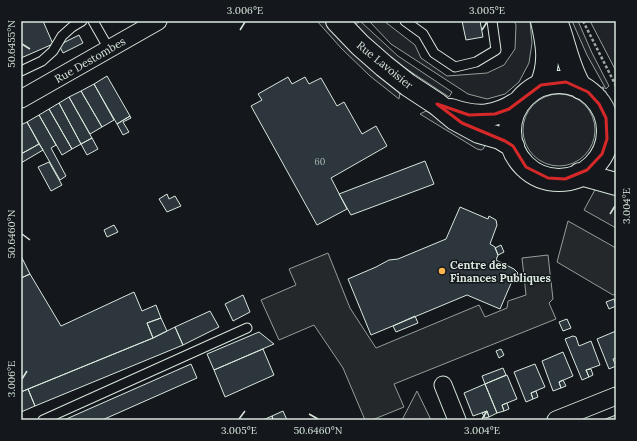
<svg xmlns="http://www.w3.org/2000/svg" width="637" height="441" viewBox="0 0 637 441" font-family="Lora,serif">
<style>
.green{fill:#202428;stroke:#939e99}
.parking{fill:#24282b;stroke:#939e99}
.building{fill:#2c363c;stroke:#d8e6dc}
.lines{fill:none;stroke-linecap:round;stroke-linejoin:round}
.service-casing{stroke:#d8e6dc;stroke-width:11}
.minor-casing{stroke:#d8e6dc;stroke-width:19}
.tertiary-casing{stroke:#d8e6dc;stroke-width:24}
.path{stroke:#9da8a2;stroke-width:2.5;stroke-dasharray:3 2;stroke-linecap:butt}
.service{stroke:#14181c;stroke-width:9}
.minor{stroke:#14181c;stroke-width:17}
.tertiary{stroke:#14181c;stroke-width:22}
.marked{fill:none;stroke:#d62828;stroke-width:3;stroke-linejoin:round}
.ticks{fill:none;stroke:#d8e6dc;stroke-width:1.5}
.poi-dot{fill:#ffb74d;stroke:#14181c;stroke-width:1.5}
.labels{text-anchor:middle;stroke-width:3;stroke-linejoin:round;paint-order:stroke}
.number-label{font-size:9px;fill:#adbab4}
.street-label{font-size:11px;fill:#d8e6dc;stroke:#14181c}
.poi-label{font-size:11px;font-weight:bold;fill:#d8e6dc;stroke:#14181c;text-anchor:start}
.neatline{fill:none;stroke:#d8e6dc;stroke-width:1.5}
.ticks-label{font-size:10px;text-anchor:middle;fill:#d8e6dc}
</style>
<rect width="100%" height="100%" fill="#14181c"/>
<!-- green -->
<path class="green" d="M317,21H325C348,47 372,72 400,93L399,99L370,76L341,48Z
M360,21L398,56L452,92L449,97L399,64L376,46L355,25Z
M369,21H384L415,45L421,58L447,76L487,73L504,65L515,49L516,25L514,21H530L532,43L529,63L519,82L505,94L487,99L468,94L391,44Z
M572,21H578L592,53L609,86L606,89L587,55Z
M590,21H616V71Z
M523 130a36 36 0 1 1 72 0a36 36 0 1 1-72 0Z
M426,111L452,127L488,141L483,149L481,150L477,149L420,114Z
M597,186L616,193V228L584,210Z
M417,391L431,420H402Z"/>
<!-- parking -->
<path class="parking" d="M568,221L616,248V294L613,295L557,262Z
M328,253L350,308L376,348L479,305L485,317L507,308L508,301L526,295L522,258L548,255L553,299L549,303L556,319L394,384L404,407L372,420H365L343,368L314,325L279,340L261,300L296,285L289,269Z"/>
<!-- building -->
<path class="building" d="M21,21H43L53,44L21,58Z
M462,21H480L483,37L466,40Z
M79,35L83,43L63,53L59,45Z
M107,76L130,116L117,124L94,84Z
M288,77L292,84L305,77L309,84L321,78L337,106L344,102L362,134L376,126L387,146L331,178L347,209L317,225L251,106L262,100L258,94Z
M94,84L114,120L102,127L81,91Z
M81,91L102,127L90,134L69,97Z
M69,97L92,138L81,144L59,103Z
M59,103L81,144L72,149L49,109Z
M49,109L72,149L62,155L39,115Z
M39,115L56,145L51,148L66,176L60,180L27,122Z
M130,116L131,118L123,122L129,132L123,135L117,124Z
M27,122L39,144L21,154V125Z
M92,138L98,149L87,155L81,144Z
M39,144L43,150L21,163V154Z
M425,161L434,184L351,215L339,194Z
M49,162L62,185L51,191L38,167Z
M167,194L169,199L175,196L181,206L167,212L159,199Z
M460,207L488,219L489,216L496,220L497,225L490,244L495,247L498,255L496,260L514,269L518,273L515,282L512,281L500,309L467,295L371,335L348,279L376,267L389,260L398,259L446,239Z
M114,225L118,232L107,237L104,230Z
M501,245L504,252L498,255L495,248Z
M22,258L30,274L21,278V259Z
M30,274L61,326L134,292L142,311L156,305L161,318L147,323L153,338L21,392V278Z
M243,295L250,312L233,321L225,304Z
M614,299L616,306L609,309L606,302Z
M210,311L219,327L183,345L175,327Z
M415,316L418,323L396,332L393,326Z
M161,318L167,331L153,338L147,323Z
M567,319L571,328L563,331L559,322Z
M175,327L183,345L35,406L28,389L153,338Z
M616,331V358L613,359L616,366L609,369L597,339Z
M259,332L274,344L214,370L207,354Z
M573,336L576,337L579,346L591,341L600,365L586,370L589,377L582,380L565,339Z
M263,349L274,375L225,397L214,370Z
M501,349L504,355L499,358L496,351Z
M563,352L573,376L559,382L561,388L553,391L542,361Z
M191,364L197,378L109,417L102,420H64Z
M535,364L545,387L531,393L533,399L526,402L514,372Z
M503,368L506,375L485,384L482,376Z
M591,369L593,375L589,377L586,370Z
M507,375L517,399L502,405L504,411L497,413L485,384Z
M563,380L566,386L561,388L559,382Z
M485,384L497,413L489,417L487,411L473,416L464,393Z
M28,389L35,406L21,412V392Z
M536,391L538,397L533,399L531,393Z
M507,403L509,409L504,411L502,405Z
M283,411L287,420H273L272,416Z
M487,411L489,417L485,418L482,413Z
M616,415V420H603Z
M272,416L273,420H263Z"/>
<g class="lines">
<!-- service casing -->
<g class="service-casing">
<path id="service" d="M93,21L109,49
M405,21L423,34L434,53L455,67L476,62L496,50L492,21
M21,71L42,61L53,51L62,36L72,27L82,21
M43,420L247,328"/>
</g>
<!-- minor casing -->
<g class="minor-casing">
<path id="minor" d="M21,99L158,21
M443,385L457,420
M556,420L616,396"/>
</g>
<!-- tertiary casing -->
<g class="tertiary-casing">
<path id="tertiary" d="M337,21L360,45L384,66L408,85L437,104L455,119L479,132L500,138L513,146
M556,21C565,43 568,68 581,88
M510 131a49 49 0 1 1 98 0a49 49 0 1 1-98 0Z
M541,85C551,63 547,43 542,21
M451,110C477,119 496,118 519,102
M580,174L616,184"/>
</g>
<!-- path -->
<path class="path" d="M583,21L616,86
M602,87L616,110
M603,111L616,101"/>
<!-- service -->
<use href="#service" class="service"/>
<!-- minor -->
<use href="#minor" class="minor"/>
<!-- tertiary -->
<use href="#tertiary" class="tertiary"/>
</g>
<!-- marked area -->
<path class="marked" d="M566,82L588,92L599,104L606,118L607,139L602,154L587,170L565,179L548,178L526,167L513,146L505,141L462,123L437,104L469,115L495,114L509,109L541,85Z"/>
<!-- ticks -->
<path class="ticks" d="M240,30L245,22M482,30L487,22M22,44L30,49M610,214L615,206M22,234L30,240M22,379L27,371M309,414L318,419M239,419L245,411M482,419L487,411"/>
<!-- markers -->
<circle class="poi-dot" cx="442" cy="271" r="4"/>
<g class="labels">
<!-- number labels -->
<g class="number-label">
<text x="320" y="165">60</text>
</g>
<!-- street labels -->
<g class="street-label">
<text transform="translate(90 60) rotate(-30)" y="4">Rue Destombes</text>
<text transform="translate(385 65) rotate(39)" y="4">Rue Lavoisier</text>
</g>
<!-- poi labels -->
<g class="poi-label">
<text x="450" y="269">Centre des<tspan x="450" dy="13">Finances Publiques</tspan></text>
</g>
</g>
<!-- border -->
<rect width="637" height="441" fill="none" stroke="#14181c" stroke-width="44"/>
<rect x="22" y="22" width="593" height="397" class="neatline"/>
<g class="ticks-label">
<text x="245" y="14">3.006°E</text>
<text x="487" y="14">3.005°E</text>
<text transform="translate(11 44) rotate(-90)" y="4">50.6455°N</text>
<text transform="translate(626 206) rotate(-90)" y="4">3.004°E</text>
<text transform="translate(11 234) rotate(-90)" y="4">50.6460°N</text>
<text transform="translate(11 379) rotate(-90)" y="4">3.006°E</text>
<text x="239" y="434">3.005°E</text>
<text x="318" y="434">50.6460°N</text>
<text x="482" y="434">3.004°E</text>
</g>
</svg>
